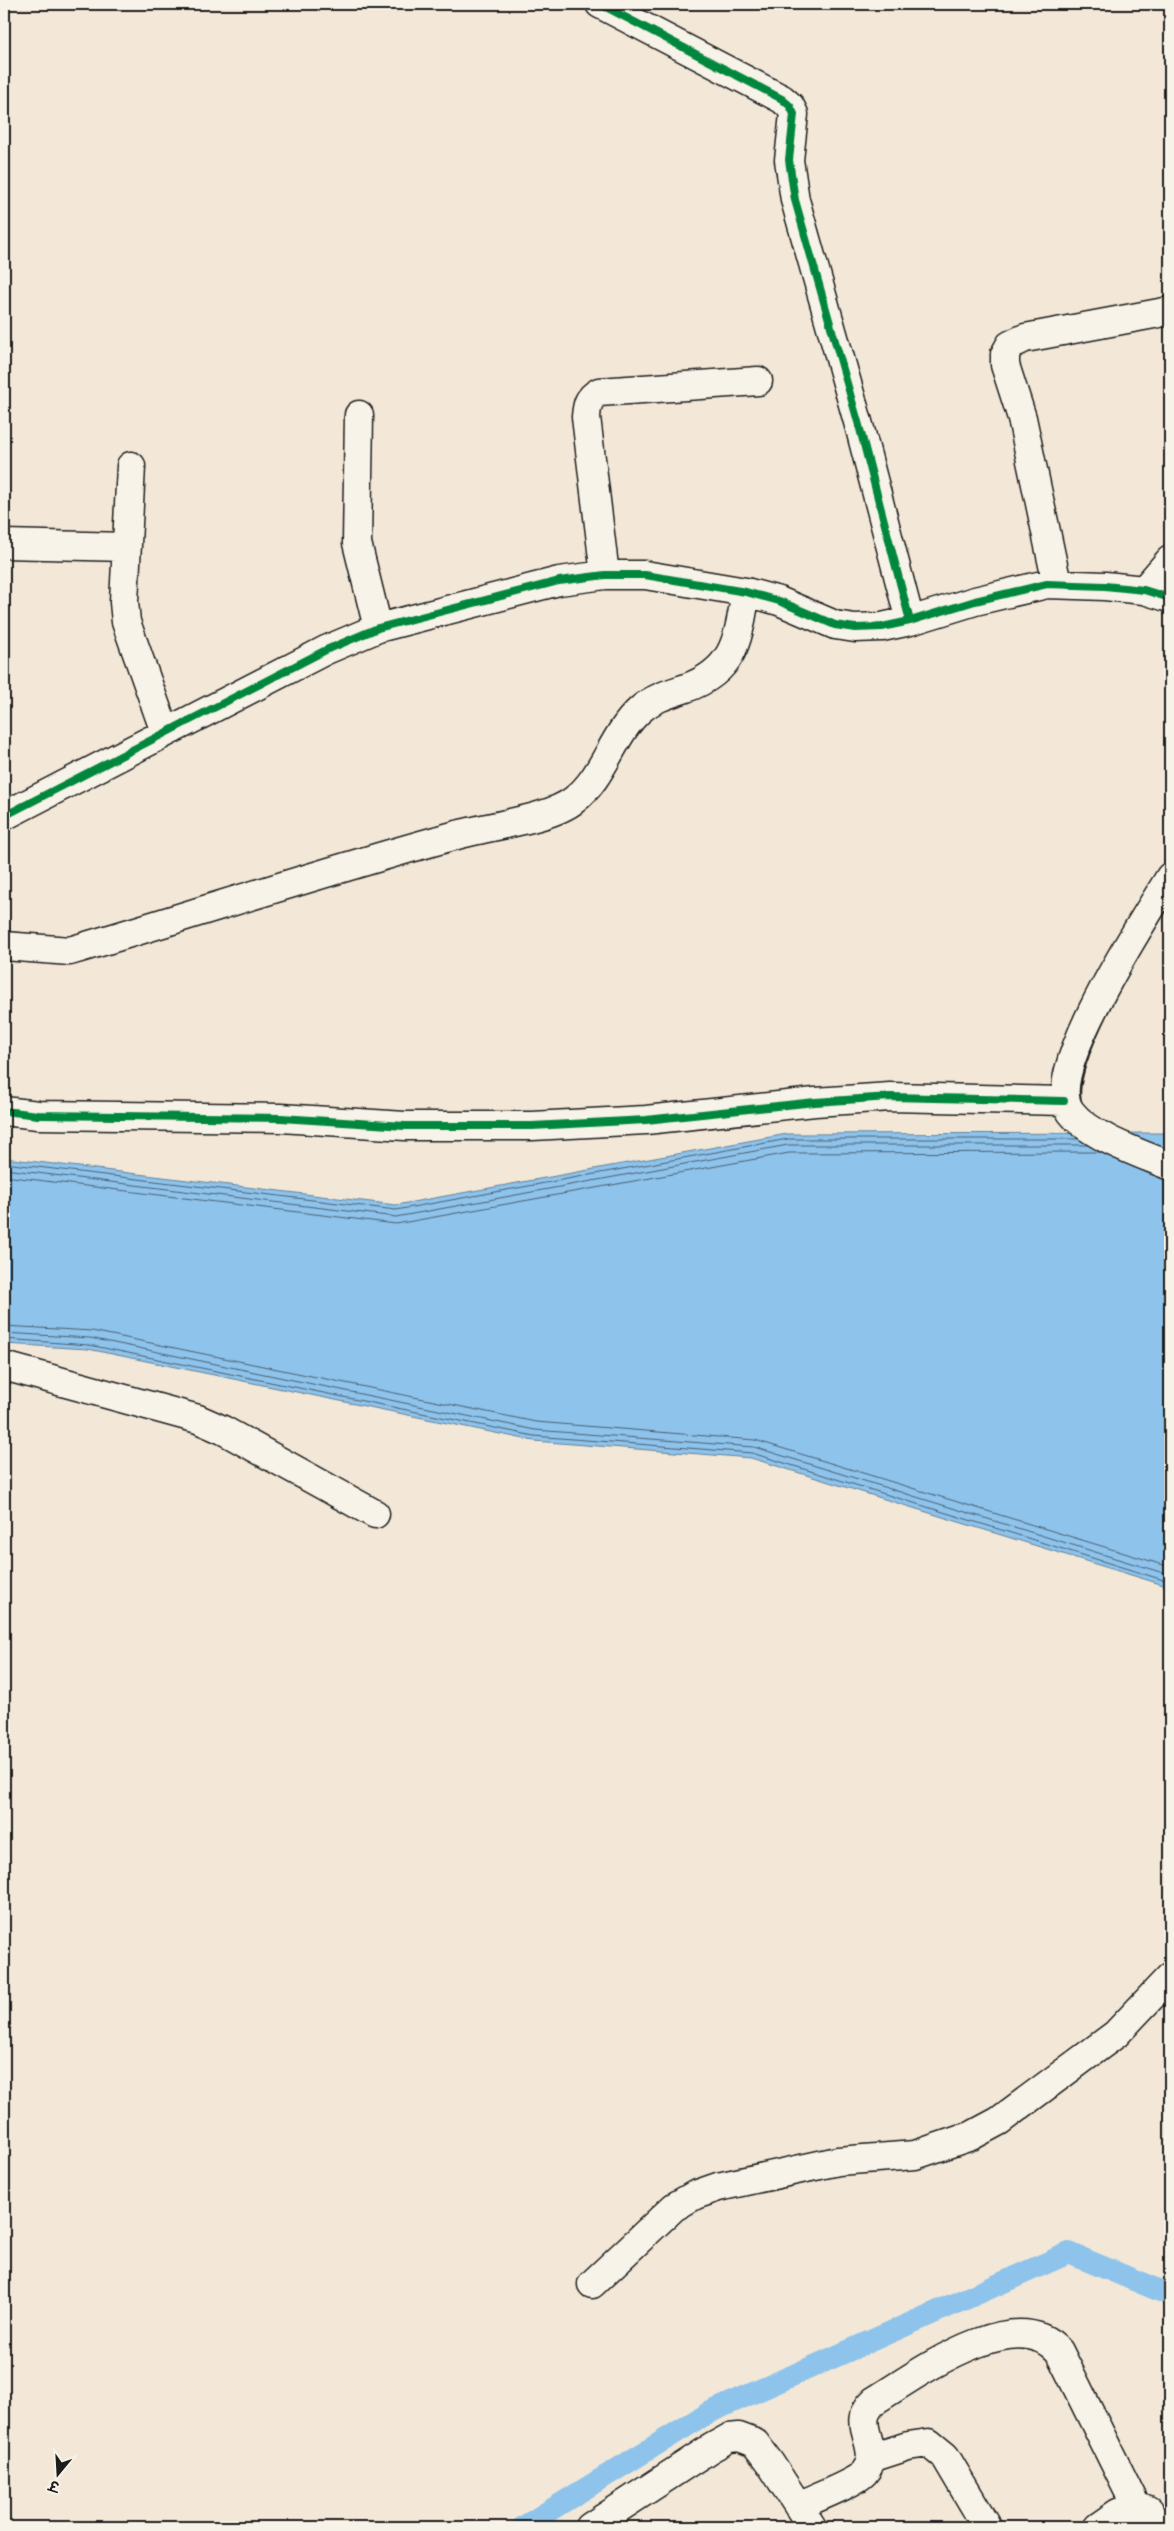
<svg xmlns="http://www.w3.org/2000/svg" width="1174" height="2531" viewBox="0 0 1174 2531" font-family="Caveat,'Playpen Sans Deva',sans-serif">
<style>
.water{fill:#8ec3ec;stroke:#608099}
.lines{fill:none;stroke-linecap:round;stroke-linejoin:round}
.shore{stroke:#4a5f6f;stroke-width:1}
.canal{stroke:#8ec3ec;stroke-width:22}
.minor-casing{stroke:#1c1c1c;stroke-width:31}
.minor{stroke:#f7f3e8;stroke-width:28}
.cycleway-casing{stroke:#f7f3e8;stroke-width:11}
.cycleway{stroke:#00873e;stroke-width:8}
</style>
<rect width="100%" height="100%" fill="#f3e8d7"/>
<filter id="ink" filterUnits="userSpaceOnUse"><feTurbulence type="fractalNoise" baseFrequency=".02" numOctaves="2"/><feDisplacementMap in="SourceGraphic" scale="10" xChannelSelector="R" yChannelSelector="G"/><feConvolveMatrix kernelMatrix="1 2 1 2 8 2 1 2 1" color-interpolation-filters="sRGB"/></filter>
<g filter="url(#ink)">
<!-- water -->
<path class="water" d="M1170,1133V1587L751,1458L534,1441L88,1349L4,1344V1158L396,1205L787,1134Z"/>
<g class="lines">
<!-- shore -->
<path class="shore" d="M4,1163L396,1210L788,1139H1078
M4,1169L396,1217L788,1145H1087
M4,1176L396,1224L789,1153L1100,1152
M4,1326L92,1331L536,1422L755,1440L1170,1567
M4,1333L90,1338L535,1430L754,1447L1170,1575
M4,1339L89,1345L534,1436L752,1453L1170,1582"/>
<!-- canal -->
<path class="canal" d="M523,2527L708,2413L1069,2253L1170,2295"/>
<!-- minor casing -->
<g class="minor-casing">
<path id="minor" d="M600,4L782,99L790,106L794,114L789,160L795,200L860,429L910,621
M359,415L357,543L378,628
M131,466L124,602L126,622L165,732
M4,544L127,547
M605,575L586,417C587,405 588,398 599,392L758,381
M1057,584L1022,418L1005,365V354L1010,345L1025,338L1170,311
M1144,590L1170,560
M4,816L326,650L378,628L559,581L605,575H645L746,592L779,601L835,625L855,628L882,627L910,621L975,601L1047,584L1105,586L1144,590L1170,598
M1170,877C1147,915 1041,1074 1071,1112C1090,1137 1142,1154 1170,1166
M4,946L70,951C199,913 328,870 457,835C488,826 551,819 574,800C605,776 612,734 641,709C653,698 671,693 686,688C736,670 738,638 746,592
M4,1111L38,1115L281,1118L405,1126H532L646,1120L815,1102L890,1097L1064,1101
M4,1366L198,1419L223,1430L375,1514
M592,2284L674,2207L695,2195L718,2187L838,2161L915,2155L971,2136L999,2121L1116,2034L1170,1977
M871,2458L908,2446L929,2443L945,2456L987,2527
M798,2506C813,2499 855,2483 864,2473C885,2449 848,2424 874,2401C915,2376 1015,2301 1059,2351L1136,2506
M590,2527L711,2448L729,2438L739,2437L755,2443L770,2463L812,2527
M1098,2527L1118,2513L1136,2506L1148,2511L1160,2527"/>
</g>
<!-- minor -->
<use href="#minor" class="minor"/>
<!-- cycleway casing -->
<g class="cycleway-casing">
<path id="cycleway" d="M600,4L782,99L790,106L794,114L789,160L795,200L860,429L910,621
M4,816L326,650L378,628L559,581L605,575H645L746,592L779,601L835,625L855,628L882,627L910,621L975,601L1047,584L1105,586L1144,590L1170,598
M4,1111L38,1115L281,1118L405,1126H532L646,1120L815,1102L890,1097L1064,1101"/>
</g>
<!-- cycleway -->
<use href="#cycleway" class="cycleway"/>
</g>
</g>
<!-- margin -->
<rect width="1174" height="2531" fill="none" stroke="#f7f3e8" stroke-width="20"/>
<rect x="10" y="10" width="1154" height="2511" fill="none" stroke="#1c1c1c" stroke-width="2" filter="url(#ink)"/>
<!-- north arrow -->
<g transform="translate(58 2474) rotate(198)" stroke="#f7f3e8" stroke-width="4" paint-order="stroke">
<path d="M0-4L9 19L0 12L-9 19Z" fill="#1c1c1c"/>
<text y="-8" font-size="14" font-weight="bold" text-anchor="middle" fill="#1c1c1c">उ</text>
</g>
</svg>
